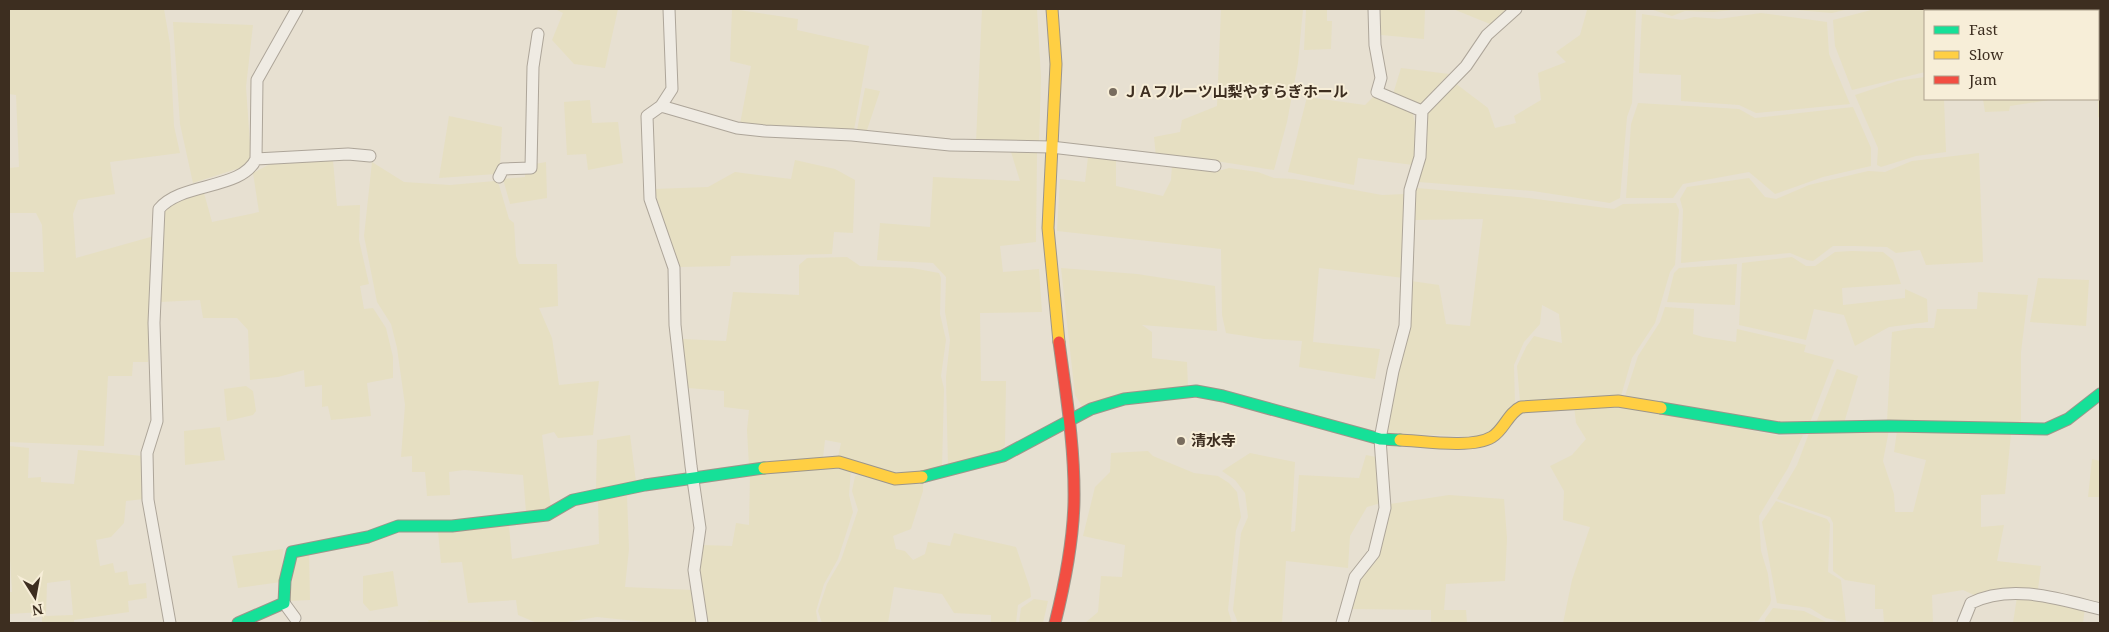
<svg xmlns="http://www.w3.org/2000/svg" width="2109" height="632" viewBox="0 0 2109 632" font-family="'Noto Serif','Noto Sans JP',serif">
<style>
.farmland{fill:#e6dfc2;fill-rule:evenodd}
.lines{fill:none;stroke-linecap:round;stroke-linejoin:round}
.street-casing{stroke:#ada599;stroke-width:13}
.fast-casing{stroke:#9c958a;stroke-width:13}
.slow-casing{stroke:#9c958a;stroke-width:13}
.jam-casing{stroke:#9c958a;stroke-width:13}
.street{stroke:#efebe3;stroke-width:11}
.fast{stroke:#16e098;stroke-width:11}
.slow{stroke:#ffcf43;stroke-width:11}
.jam{stroke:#f24e42;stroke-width:11}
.poi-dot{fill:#786c5e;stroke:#f7eed8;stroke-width:2}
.labels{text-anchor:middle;stroke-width:4;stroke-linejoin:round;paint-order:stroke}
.poi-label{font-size:15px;font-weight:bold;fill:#3d2e20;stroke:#f7eed8;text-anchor:start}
</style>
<rect width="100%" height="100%" fill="#e7e0d1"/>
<!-- farmland -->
<path class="farmland" d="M9,9H164L170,44L174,126L180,153L110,162L115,194L78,200L73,214L76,258L154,236L148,362H133L132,376H108L104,446L9,442V272H44L42,225L36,213H9V168L19,167L16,95L9,94Z
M555,9H618L605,68L574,64L552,40L563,13Z
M732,9L798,19L797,30L869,46L854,130L740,124L751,66L730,61Z
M982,9H1037L1041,77L1039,145L976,142Z
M1221,9H1303L1298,63L1287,122L1274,170L1222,162L1156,157L1154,137L1180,132L1182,120L1217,106Z
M1306,9H1327V21H1332L1331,49L1304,50Z
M1379,9H1425L1424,39L1381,35Z
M1453,9H1512L1490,24Z
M1583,9H1636L1632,103L1627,117L1620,198L1610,203L1533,191L1419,182L1428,112L1455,83L1488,108L1495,128L1516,123L1514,116L1541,100L1538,73L1566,62L1556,52L1580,35L1587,10Z
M1650,9H1741L1714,12L1685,11L1672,16Z
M1784,9H1849L1832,13Z
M1875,9H1988V11H1925V72L1852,90L1835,46L1833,20Z
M1761,13L1827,22L1829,54L1850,104L1756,113L1739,105L1681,101V75L1639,73L1642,14L1682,20L1694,17L1719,19Z
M173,22L253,25L246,87L251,158L246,166L193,183L180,124Z
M2098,61H2100V118L2098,117V100L2071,99H2098Z
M1401,68L1449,74L1420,105L1393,94Z
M1925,77V99H1944L1946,152L1916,156L1881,167L1877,165L1878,148L1855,95L1897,81Z
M865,88L880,91L867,130H857Z
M1376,94L1412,111L1417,130L1413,165L1358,158L1354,185L1288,172L1307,97L1365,105Z
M1983,99H2056L2010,106L2009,111L1985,112Z
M590,100L592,123L618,122L623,163L588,170L586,154L567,155L564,102Z
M1638,103L1739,109L1755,118L1853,107L1871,148V166L1823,177L1775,194L1749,172L1683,184L1673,198H1626L1631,124Z
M449,116L502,127L500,165L496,174L439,178Z
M1011,152L1037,153L1036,242L1000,246L1003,272L1039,269L1042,312L980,313L981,381H1006L1005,445L1000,451L948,467L946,377L950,340L945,312L946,277L933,263L877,260L880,223L930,227L933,177L1020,181Z
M1979,153L1983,262L1926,265L1920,250L1896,253L1887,247L1854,246H1833L1813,261L1807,260L1790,253L1681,263L1683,210L1680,199L1687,187L1749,178L1765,197L1776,199L1809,185L1868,171L1885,172L1912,161Z
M1088,157L1116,160V186L1163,196L1171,180L1172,165L1222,170L1229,168L1258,172L1274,178L1294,179L1382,195L1405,194L1404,278L1319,268L1313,342L1380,349L1375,379L1299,367L1302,341L1264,339L1226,333L1222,315L1221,249L1057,231L1060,179L1085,182Z
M333,160L337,206L360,205L359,240L369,284L360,286L364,309L373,308L386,328L393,357V378L367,383L371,416L331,420L328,406L322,407V385L305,387L304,370L278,377L250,380L248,330L237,318H203L200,300L160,302L165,211L173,202L204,193L212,222L259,212L253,173L270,164Z
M795,160L835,169L855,180L853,233L834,232L832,254L731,256L730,266L678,267L654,189L708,187L735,172L791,179Z
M372,162L404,182L450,185L495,181L499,185L509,219L514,223L516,256L519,264H557L558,306L539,308L552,338L559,385L599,381L593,435L558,438L554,432L542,435L551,508L526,512L523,475L464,470L449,472L450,495L427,496L425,472H412V456L401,457L405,405L397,348L391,324L377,302L364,236Z
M546,162L547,198L510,204L503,179L525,177V174L535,173V164Z
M1417,188L1528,198L1614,209L1623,204L1676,203L1679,210L1675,265L1670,272L1655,323L1632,358L1621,396H1573L1520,402L1517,366L1526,347L1534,336L1562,343L1559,314L1542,305L1540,324L1524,342L1514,365L1515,405L1495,427L1481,437L1384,433L1411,281L1439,285L1446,324L1470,326L1483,219L1413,220V191Z
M1852,251L1883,252L1893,260L1901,284L1842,288L1843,305L1905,298V289L1927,299L1928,322L1889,327L1855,346L1844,315L1814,309L1806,340L1739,325L1742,263L1792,257L1806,266H1815L1835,252Z
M847,257L860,266L912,268L939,273L941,278L940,314L946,340L941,376L944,389L942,468L903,476L838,457L841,443L825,440L823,458L749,466L747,430L749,410L724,407V391L688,388L682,339L726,341L733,292L799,295V265L807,258Z
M1737,264L1735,305L1667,302L1674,273L1679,268Z
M1061,268L1137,274L1215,286L1217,331L1142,325L1152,332V358L1187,362L1188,388L1082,406L1075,395Z
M2038,278L2089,280L2086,326L2030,322Z
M1978,292L2028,295L2021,352V424L1887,421L1892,332L1915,328H1934L1937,309H1977Z
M1665,307L1694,309L1693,334L1703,337L1736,342L1737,329L1806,345L1804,352L1834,360L1809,425H1779L1625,396L1638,356L1660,322Z
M1837,369L1858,376L1844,423H1816Z
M246,386L253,391L256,411L253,415L227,421L224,389Z
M1574,406L1632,408L1780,436L1803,435L1788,468L1759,516L1761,551L1768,574L1771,600L1770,604L1758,621L1736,623H1563L1572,580L1590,527L1563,520L1564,491L1550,466L1572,455L1586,439L1576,423Z
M220,427L225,460L185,465L184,431Z
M1889,430L1883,461L1894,494L1895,512H1913L1926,460L1894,452L1897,431L2011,434L2005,494L1981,495V527L2004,525L1997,561L2041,566L2038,589L1976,596L1963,590L1932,595L1933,623H1884L1883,609H1875V585L1845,580L1833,571V523L1830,517L1777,499L1797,465L1809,433Z
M630,435L636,482L596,492L597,440Z
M9,446L29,448L28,478L41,477V482L74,484L78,450L143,456L144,499L126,501L124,523L111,537L96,540L100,566L113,563L115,573L127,571L129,585L146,583L147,598L128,601L129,612L74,620V623H42V612L9,614V592H12L9,544ZM70,580L73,615L46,616L47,583Z
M1148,451L1153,456L1194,473L1218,476L1229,483L1237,492L1241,517L1236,530L1228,610L1232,623H1085L1098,612L1101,576L1122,577L1125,545L1083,536L1095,487L1110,472L1111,453Z
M1250,453L1295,462L1291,532L1295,531L1299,475L1359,478L1366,455L1376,457L1381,503L1367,507L1350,536L1348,568L1286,561L1282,623H1238L1233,610L1241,533L1248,517L1245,493L1235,480L1222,471Z
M2092,459L2100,461V497H2088Z
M817,466L851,469L849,495L853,512L838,559L824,584L816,611L818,623H707L698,573L701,545L732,546L736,523L749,525L750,475Z
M862,474L923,484V491L911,529L893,536L896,549L905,551L913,560L925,554L928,542L950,546L954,533L1016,547L1030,588L1031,597L1018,605L1016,623H991V615L954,613L942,594L894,587L888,623H822L818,611L827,584L841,560L858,510L852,491L855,476Z
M1449,495L1504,499L1507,538L1505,581L1446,584L1444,610H1466L1467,623H1431V610L1351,609L1359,578L1375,563L1382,545L1390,504Z
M627,496L629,549L625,587L693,590L699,623H655L597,617L561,623H537L518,615L516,600L468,603L462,562L441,563L438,531L509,526L512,559L599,544L598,500Z
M1776,501L1827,519L1830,524L1828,572L1841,580L1846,623L1826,618L1810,608L1777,603L1762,522Z
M283,549L281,582L238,588L232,556Z
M309,552L310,600L289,601L297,554Z
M393,571L398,606L370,611L363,603V576Z
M2017,597L2085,608L2083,623H2013Z
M1034,599L1048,601L1043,623H1019L1021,608Z
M1773,608L1804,611L1828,623H1765V619Z
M428,620L501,622V623H429Z"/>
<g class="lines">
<!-- street casing -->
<g class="street-casing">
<path id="street" d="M669,9L672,89L661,106L647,116L650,199L674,268L675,325L691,466L700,528L694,570L702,623
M1374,9L1375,45L1381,78L1377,92L1422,111
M661,106L737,128L765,131L852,135L950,145L1051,147L1215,166
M256,159L348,154L370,156
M499,177L503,169L531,168L533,67L538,34
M284,603L295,618
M170,623L148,500L147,453L157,421L154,323L159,209C181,182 242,190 256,159L257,80L297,9
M1342,623L1355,577L1374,553L1385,508L1380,439L1393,371L1405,326L1410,190L1420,157L1422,111L1466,66L1487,35L1516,9
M1963,623L1971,603C2011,583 2060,599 2100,609"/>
</g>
<!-- fast casing -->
<g class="fast-casing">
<path id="fast" d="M1661,408L1780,428L1889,426L2046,429L2068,419L2100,394
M922,477L1003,456L1091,409L1124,399L1196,391L1223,396L1380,439L1400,440
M238,623L284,603L285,581L292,552L368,537L398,526H452L547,515L573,500L645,485L764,468"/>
</g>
<!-- slow casing -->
<g class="slow-casing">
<path id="slow" d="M1052,9L1056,64L1048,228L1059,342
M1400,440C1423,441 1472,449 1492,437C1504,430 1508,413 1521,407L1618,401L1661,408
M764,468L839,462L895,479L922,477"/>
</g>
<!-- jam casing -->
<g class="jam-casing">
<path id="jam" d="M1055,623C1065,583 1073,543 1074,502C1075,448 1066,394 1059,342"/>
</g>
<!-- street -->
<use href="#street" class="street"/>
<!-- fast -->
<use href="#fast" class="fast"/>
<!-- slow -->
<use href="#slow" class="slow"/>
<!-- jam -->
<use href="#jam" class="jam"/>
</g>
<!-- markers -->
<g class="poi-dot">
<circle cx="1113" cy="92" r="5"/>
<circle cx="1181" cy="441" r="5"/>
</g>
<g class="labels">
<!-- poi labels -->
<g class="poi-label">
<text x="1123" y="97">ＪＡフルーツ山梨やすらぎホール</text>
<text x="1191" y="446">清水寺</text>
</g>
</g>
<!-- border -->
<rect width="2109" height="632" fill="none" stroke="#3d2e20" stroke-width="20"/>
<!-- legend -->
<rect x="1924" y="10" width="175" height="90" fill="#f7eed8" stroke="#ada18e"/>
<rect x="1934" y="26" width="25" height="8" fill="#16e098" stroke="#ada18e"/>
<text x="1969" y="35" font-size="15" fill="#3d2e20">Fast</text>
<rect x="1934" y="51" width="25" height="8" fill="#ffcf43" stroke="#ada18e"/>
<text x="1969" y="60" font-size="15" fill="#3d2e20">Slow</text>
<rect x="1934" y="76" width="25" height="8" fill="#f24e42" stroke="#ada18e"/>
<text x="1969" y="85" font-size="15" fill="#3d2e20">Jam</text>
<!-- north arrow -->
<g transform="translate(35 597) rotate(169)" stroke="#f7eed8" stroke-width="4" paint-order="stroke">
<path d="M0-4L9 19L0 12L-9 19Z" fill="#3d2e20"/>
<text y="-8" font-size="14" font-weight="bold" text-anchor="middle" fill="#3d2e20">N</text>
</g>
</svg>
